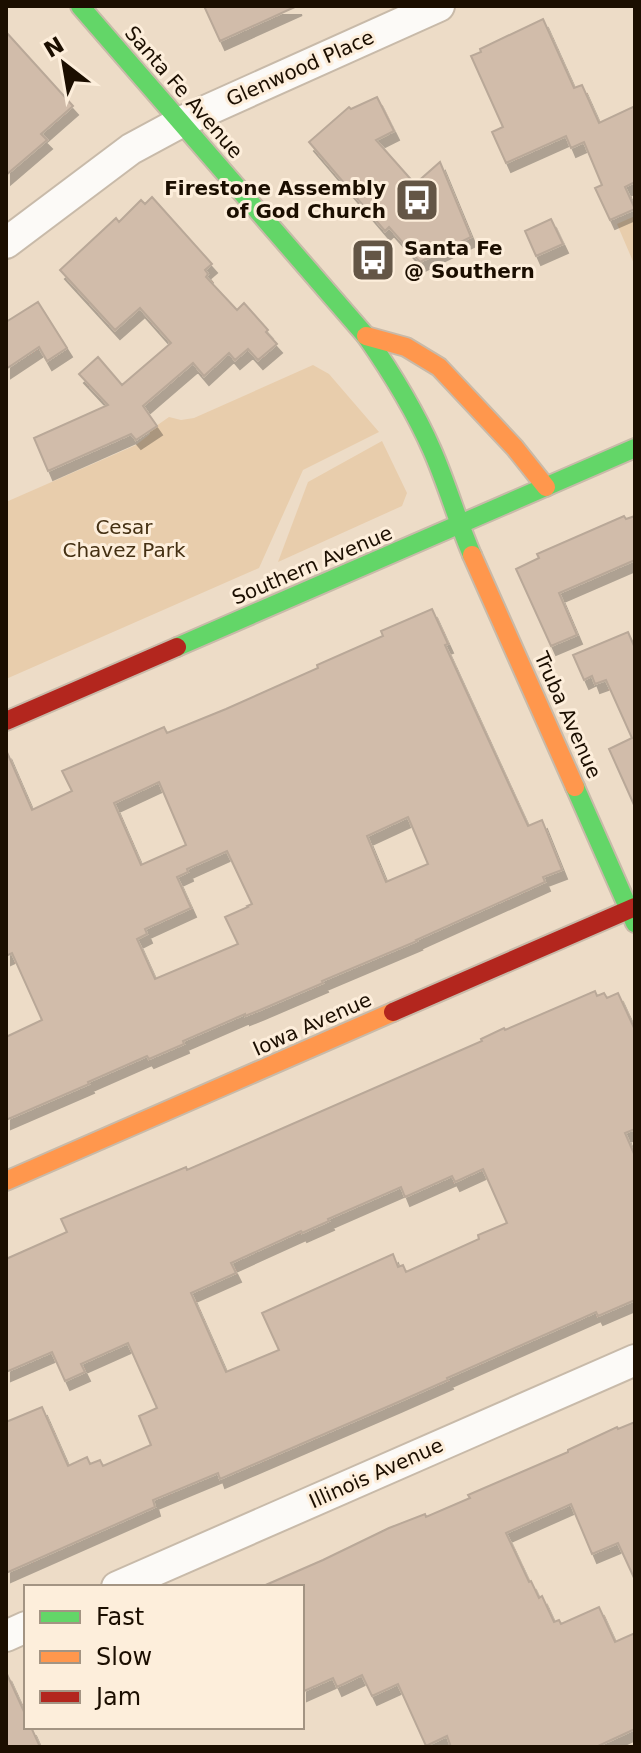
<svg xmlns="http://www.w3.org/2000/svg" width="641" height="1753" viewBox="0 0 641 1753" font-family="'DejaVu Sans',sans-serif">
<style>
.green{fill:#e8cdac}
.building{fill:#d1bcaa;stroke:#b9a898;stroke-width:2;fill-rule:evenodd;filter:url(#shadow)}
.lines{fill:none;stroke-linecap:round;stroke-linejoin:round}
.street-casing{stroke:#c8baa9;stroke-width:34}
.fast-casing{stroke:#c8baa9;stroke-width:22}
.slow-casing{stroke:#c8baa9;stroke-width:22}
.jam-casing{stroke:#c8baa9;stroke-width:22}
.street{stroke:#fcfaf7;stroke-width:30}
.fast{stroke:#63d668;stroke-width:18}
.slow{stroke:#ff974d;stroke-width:18}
.jam{stroke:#b3261e;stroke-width:18}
.labels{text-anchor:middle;stroke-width:6;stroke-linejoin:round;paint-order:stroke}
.street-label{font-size:20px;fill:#1b0e00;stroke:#fdeedb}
.poi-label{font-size:20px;font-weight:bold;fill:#1b0e00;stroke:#fdeedb;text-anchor:end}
.park-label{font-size:20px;fill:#443013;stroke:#fdeedb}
</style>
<defs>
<filter id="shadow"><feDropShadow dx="5" dy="9" stdDeviation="0" flood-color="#0004"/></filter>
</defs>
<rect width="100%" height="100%" fill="#eddcc7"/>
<!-- green -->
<path class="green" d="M635,216V266L617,224Z
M313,365L329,374L379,432L303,470L259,568L6,679V502L136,445L150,434L149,431L169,417L181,420L194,418Z
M382,441L407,493L402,506L278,562L308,482Z"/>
<!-- building -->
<path class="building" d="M204,6H297L220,41Z
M543,19L574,88L582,85L599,123L635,106V182L625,187L635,209L610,220L595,188L602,185L584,142L571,148L566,136L506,163L492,132L503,127L471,56L481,52L480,49Z
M6,32L73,106L41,134L47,140L6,175Z
M377,97L394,131L376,140L415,184L440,162L471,237L420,262L389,227L385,231L309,142L349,107L351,109Z
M152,197L212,264L205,270L208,274L206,277L237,310L244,303L268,330L266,332L277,344L258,360L248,349L235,360L229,353L204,376L193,363L143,406L157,426L136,440L131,434L48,471L34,438L108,405L79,374L98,357L122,385L171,343L140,308L115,330L60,270L116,218L119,222L141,200L145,204Z
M551,219L563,244L536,256L525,231Z
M38,302L67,348L47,361L39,347L6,369V322Z
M624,516L626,519L635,516V560L559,593L577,635L551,646L516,569L539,558L537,554Z
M432,609L448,644L445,645L528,826L542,820L562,870L543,877L545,882L416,940L417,941L322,981L323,983L260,1010L245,1016V1014L183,1041L184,1044L149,1059L147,1056L88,1082L89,1084L6,1120V1037L42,1020L12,953L6,956V750L32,810L72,791L62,771L164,727L167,733L226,709L318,668L317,665L383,636L381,631ZM159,782L186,845L141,865L114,803ZM408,817L428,864L386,882L367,836ZM227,851L252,904L247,906L248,907L225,917L238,944L155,979L137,939L147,934L145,929L191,908L177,877L188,872L187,869Z
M628,632L635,648V807L609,749L632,738L606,680L595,684L592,676L584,680L573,655Z
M595,991L597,996L604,993L607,998L618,993L635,1030V1129L625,1133L635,1156V1300L598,1316L596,1312L447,1378L448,1380L396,1403L220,1479L218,1473L153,1500L155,1507L6,1573V1422L42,1407L68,1466L87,1457L90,1464L100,1460L103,1466L151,1445L139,1416L157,1408L128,1343L81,1364L85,1372L65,1381L52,1352L6,1372V1259L67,1232L61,1219L186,1167L187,1170L482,1041L481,1039L504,1028L505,1030ZM483,1169L507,1223L478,1235L479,1239L406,1272L403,1265L398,1267L393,1254L262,1313L279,1350L226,1372L191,1293L236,1273L231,1263L301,1231L302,1233L329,1221L328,1219L401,1187L405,1197L452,1176L455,1182Z
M635,1422V1580L618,1543L592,1554L571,1504L506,1533L529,1582L531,1581L539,1598L542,1596L554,1622L559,1620L561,1624L599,1607L615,1642L635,1633V1729L596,1747H451L447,1736L426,1746L398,1684L372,1696L362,1675L337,1687L333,1678L302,1692V1587H261L323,1560L389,1528L425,1514L426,1517L470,1498L468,1495L568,1452V1450L617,1427L618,1429Z
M6,1672L26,1716V1727H31L40,1747H6Z"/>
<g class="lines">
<!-- street casing -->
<g class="street-casing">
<path id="street" d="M6,243L131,149L181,122L439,6
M117,1587L635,1360
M6,1636L26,1627"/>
</g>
<!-- fast casing -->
<g class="fast-casing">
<path id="fast" d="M80,6L366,336C391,372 414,409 432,450C447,484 457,520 472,555
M177,647L635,448
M575,787L635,923"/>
</g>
<!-- slow casing -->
<g class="slow-casing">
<path id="slow" d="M366,336L406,347L439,367L515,448L546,487
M472,555L575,787
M6,1181L393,1012"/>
</g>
<!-- jam casing -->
<g class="jam-casing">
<path id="jam" d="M6,721L177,647
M393,1012L635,907"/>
</g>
<!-- street -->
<use href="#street" class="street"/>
<!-- fast -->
<use href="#fast" class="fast"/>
<!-- slow -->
<use href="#slow" class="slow"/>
<!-- jam -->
<use href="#jam" class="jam"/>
</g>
<!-- icons -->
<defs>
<g id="bus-square" transform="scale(2.3)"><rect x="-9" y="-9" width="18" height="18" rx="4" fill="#645646" stroke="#fdeedb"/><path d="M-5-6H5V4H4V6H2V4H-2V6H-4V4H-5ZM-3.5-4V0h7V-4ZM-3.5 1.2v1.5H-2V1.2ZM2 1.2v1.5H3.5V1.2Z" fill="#fff"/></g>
</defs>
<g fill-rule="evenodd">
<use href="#bus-square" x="417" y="200"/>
<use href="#bus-square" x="373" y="260"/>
</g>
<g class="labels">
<!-- street labels -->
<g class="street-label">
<text transform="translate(300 68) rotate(-24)" y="7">Glenwood Place</text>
<text transform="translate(184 92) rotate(49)" y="7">Santa Fe Avenue</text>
<text transform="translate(312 565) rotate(-23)" y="7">Southern Avenue</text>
<text transform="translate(568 715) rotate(66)" y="7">Truba Avenue</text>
<text transform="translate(312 1024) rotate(-24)" y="7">Iowa Avenue</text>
<text transform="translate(376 1473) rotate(-24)" y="7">Illinois Avenue</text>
</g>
<!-- poi labels -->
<g class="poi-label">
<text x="386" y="195">Firestone Assembly<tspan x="386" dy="23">of God Church</tspan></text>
<text x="404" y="255" text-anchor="start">Santa Fe<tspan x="404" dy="23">@ Southern</tspan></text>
</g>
<!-- park labels -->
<g class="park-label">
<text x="124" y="534">Cesar<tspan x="124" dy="23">Chavez Park</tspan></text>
</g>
</g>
<!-- border -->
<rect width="641" height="1753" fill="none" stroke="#1b0e00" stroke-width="16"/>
<!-- legend -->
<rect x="24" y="1585" width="280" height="144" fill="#fdeedb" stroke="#a39483" stroke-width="2"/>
<rect x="40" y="1611" width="40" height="12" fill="#63d668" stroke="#a39483" stroke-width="2"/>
<text x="96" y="1625" font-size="24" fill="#1b0e00">Fast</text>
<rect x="40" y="1651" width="40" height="12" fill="#ff974d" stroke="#a39483" stroke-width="2"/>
<text x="96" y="1665" font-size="24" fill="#1b0e00">Slow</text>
<rect x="40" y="1691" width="40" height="12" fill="#b3261e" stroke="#a39483" stroke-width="2"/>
<text x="96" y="1705" font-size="24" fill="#1b0e00">Jam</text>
<!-- north arrow -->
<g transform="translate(64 64) rotate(329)" stroke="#fdeedb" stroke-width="6" paint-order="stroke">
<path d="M0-6L14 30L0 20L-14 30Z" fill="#1b0e00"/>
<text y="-12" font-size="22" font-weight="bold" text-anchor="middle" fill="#1b0e00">N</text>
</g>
</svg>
